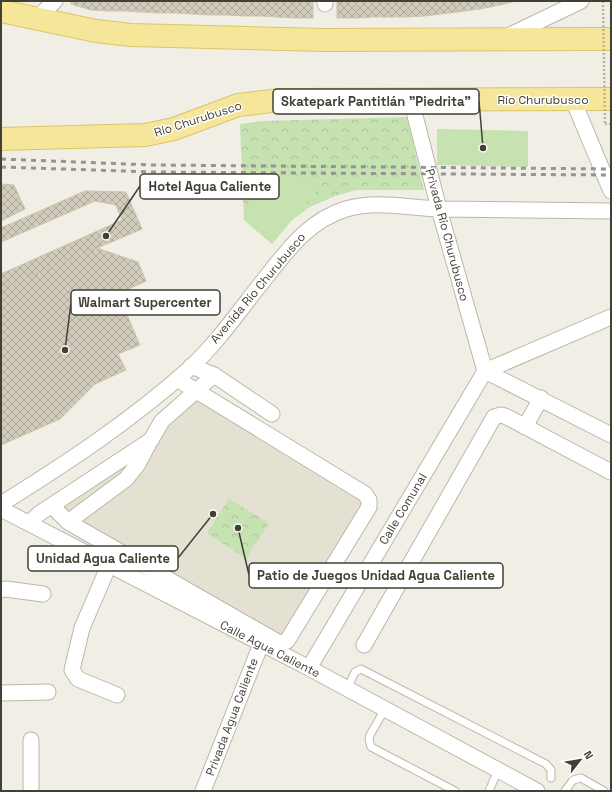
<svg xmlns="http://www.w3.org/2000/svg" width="612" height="792" viewBox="0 0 612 792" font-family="'Space Grotesk',sans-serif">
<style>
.residential{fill:#e4e1d3}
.forest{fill:url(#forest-crowns)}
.garden{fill:#c6e2b0}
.building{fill:url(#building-cross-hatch);stroke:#cbc4af}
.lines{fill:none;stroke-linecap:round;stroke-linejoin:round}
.service-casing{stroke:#bbb7a8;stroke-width:9}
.minor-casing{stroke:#bbb7a8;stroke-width:17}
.primary-casing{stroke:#d9c56a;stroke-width:24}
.path{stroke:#bcb49b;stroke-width:2.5;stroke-dasharray:2 2;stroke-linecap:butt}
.service{stroke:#fff;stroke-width:7}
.minor{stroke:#fff;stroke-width:15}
.primary{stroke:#f5e699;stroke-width:22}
.rail{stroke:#949494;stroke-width:3;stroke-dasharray:5 5;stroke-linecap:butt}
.path-bridge{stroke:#bcb49b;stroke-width:2.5;stroke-dasharray:2 2;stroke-linecap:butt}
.labels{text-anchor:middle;stroke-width:3;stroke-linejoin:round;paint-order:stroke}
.street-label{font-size:12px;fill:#423f35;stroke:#fff}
.leader{fill:none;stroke:#423f35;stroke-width:1.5}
.callout-dot{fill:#423f35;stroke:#fff;stroke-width:1.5}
.callout{fill:#fff;stroke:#423f35;stroke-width:1.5}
.callout-label{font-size:13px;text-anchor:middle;font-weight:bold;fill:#423f35}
</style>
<defs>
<pattern id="forest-crowns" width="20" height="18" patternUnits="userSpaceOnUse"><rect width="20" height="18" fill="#c6e2b0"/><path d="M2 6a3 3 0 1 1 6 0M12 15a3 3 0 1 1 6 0" fill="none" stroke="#abc398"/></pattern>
<pattern id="building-cross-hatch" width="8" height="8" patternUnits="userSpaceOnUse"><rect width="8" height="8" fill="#d1cbbb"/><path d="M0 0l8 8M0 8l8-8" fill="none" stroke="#aba699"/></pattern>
</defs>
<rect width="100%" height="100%" fill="#f1eee5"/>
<!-- residential -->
<path class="residential" d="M195,391L369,500L287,641L52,506L151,440Z"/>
<!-- forest -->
<path class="forest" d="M407,117L424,190H356L335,196L310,207L291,221L272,244L244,220L240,124L263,121Z
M229,499L269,523L246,559L207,533Z"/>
<!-- garden -->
<path class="garden" d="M437,129L528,131V167L437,165Z
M288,168L316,191L272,244L244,220Z"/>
<!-- building -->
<path class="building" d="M71,1H91V10L71,4Z
M91,1H107V11L91,10Z
M107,1H124L125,11H107Z
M124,1H141V12L125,11Z
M141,1H159V13L141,12Z
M159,1H176V13H159Z
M176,1H192V14L176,13Z
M192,1H210V15L192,14Z
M210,1H227V15H210Z
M227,1H244L245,16L227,15Z
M244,1H261V16H245Z
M261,1H278V17L261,16Z
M278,1H295V18L278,17Z
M295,1H313V18H295Z
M337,1H356V18H337Z
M356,1H373V17L356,18Z
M373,1H390V17H373Z
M390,1H407L408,17H390Z
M407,1H424V16L408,17Z
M424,1H454L458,12L424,16Z
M454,1H477L480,9L458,12Z
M477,1H499L500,5L480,9Z
M499,1H516L500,5Z
M1,184L14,185L25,209L1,221Z
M85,191L126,192L142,229L1,289V274L122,220L116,205L95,201L1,242V228Z
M97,248L138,262L146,281L118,294L140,345L118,354L126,370L95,384L60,419L1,445V289Z"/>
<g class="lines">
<!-- service casing -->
<g class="service-casing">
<path id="service" d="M347,689L355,672L361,669L546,764L551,770V778
M385,709L370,735L369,739L371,747L455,791
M489,791L498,770
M565,791L573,780L581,778L604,791"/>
</g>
<!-- minor casing -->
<g class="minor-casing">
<path id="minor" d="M325,1V4
M38,17L55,1
M506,37L581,1
M411,100L439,209L485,371
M573,100L611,191
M191,366L214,375L272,414
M485,371L611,435
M525,427L541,398
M1,504C67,463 132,420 190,368C219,341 242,307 267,276C289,248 310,220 346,209C376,200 409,208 440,209C497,210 554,210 611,211
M52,506L68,522L276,641L282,643L287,641L369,507V500L365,494L177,379
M1,509L309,668L537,791
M68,522L126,479L138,464L150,441
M29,523L40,513L151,440L162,421L214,375
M109,565L82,628L72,670L78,679L117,695
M1,590L6,589L43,594
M364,645L494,417L501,415L505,416L611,472
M309,668L485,371L611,317
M1,693L48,692
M31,740V791
M203,791L261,644"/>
</g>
<!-- primary casing -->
<g class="primary-casing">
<path id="primary" d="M1,11L96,31L131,35L325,40L611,39
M1,139L145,135L174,129L238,105L280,100L611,99"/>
</g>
<!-- path -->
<path class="path" d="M605,124H611"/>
<!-- service -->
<use href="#service" class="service"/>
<!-- minor -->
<use href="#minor" class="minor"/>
<!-- primary -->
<use href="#primary" class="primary"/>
<!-- rail -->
<path class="rail" d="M1,159L153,165L611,169
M1,167L154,172L611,175"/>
<!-- path-bridge -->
<path class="path-bridge" d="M603,1L605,124"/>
</g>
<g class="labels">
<!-- street labels -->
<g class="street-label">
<text x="543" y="104">Río Churubusco</text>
<text transform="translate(198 119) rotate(-18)" y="4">Río Churubusco</text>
<text transform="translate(447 235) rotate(75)" y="4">Privada Río Churubusco</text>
<text transform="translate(258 288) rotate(-50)" y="4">Avenida Río Churubusco</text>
<text transform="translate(403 509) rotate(-59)" y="4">Calle Comunal</text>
<text transform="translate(270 649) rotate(27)" y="4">Calle Agua Caliente</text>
<text transform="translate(232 717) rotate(-69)" y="4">Privada Agua Caliente</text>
</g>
</g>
<!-- callouts -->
<path class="leader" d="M483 148L479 101M106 236L140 186M65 350L71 303M213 514L178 558M238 528L249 575"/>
<g class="callout-dot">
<circle cx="483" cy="148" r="4"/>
<circle cx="106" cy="236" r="4"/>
<circle cx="65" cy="350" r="4"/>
<circle cx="213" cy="514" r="4"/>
<circle cx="238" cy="528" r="4"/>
</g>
<g class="callout">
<rect x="273" y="89" width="206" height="25" rx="4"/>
<rect x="140" y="174" width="139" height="25" rx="4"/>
<rect x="71" y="290" width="149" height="25" rx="4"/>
<rect x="28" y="546" width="150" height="25" rx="4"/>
<rect x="249" y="563" width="254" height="25" rx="4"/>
</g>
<g class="callout-label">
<text x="376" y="106">Skatepark Pantitlán "Piedrita"</text>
<text x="210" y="191">Hotel Agua Caliente</text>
<text x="145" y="307">Walmart Supercenter</text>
<text x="103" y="563">Unidad Agua Caliente</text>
<text x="376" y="580">Patio de Juegos Unidad Agua Caliente</text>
</g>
<!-- border -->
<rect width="612" height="792" fill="none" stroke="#423f35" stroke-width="4"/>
<!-- north arrow -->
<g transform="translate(580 760) rotate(59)" stroke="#ffffff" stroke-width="3" paint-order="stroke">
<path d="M0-3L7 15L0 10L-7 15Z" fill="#423f35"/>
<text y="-6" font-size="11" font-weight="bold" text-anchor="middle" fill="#423f35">N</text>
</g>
</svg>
